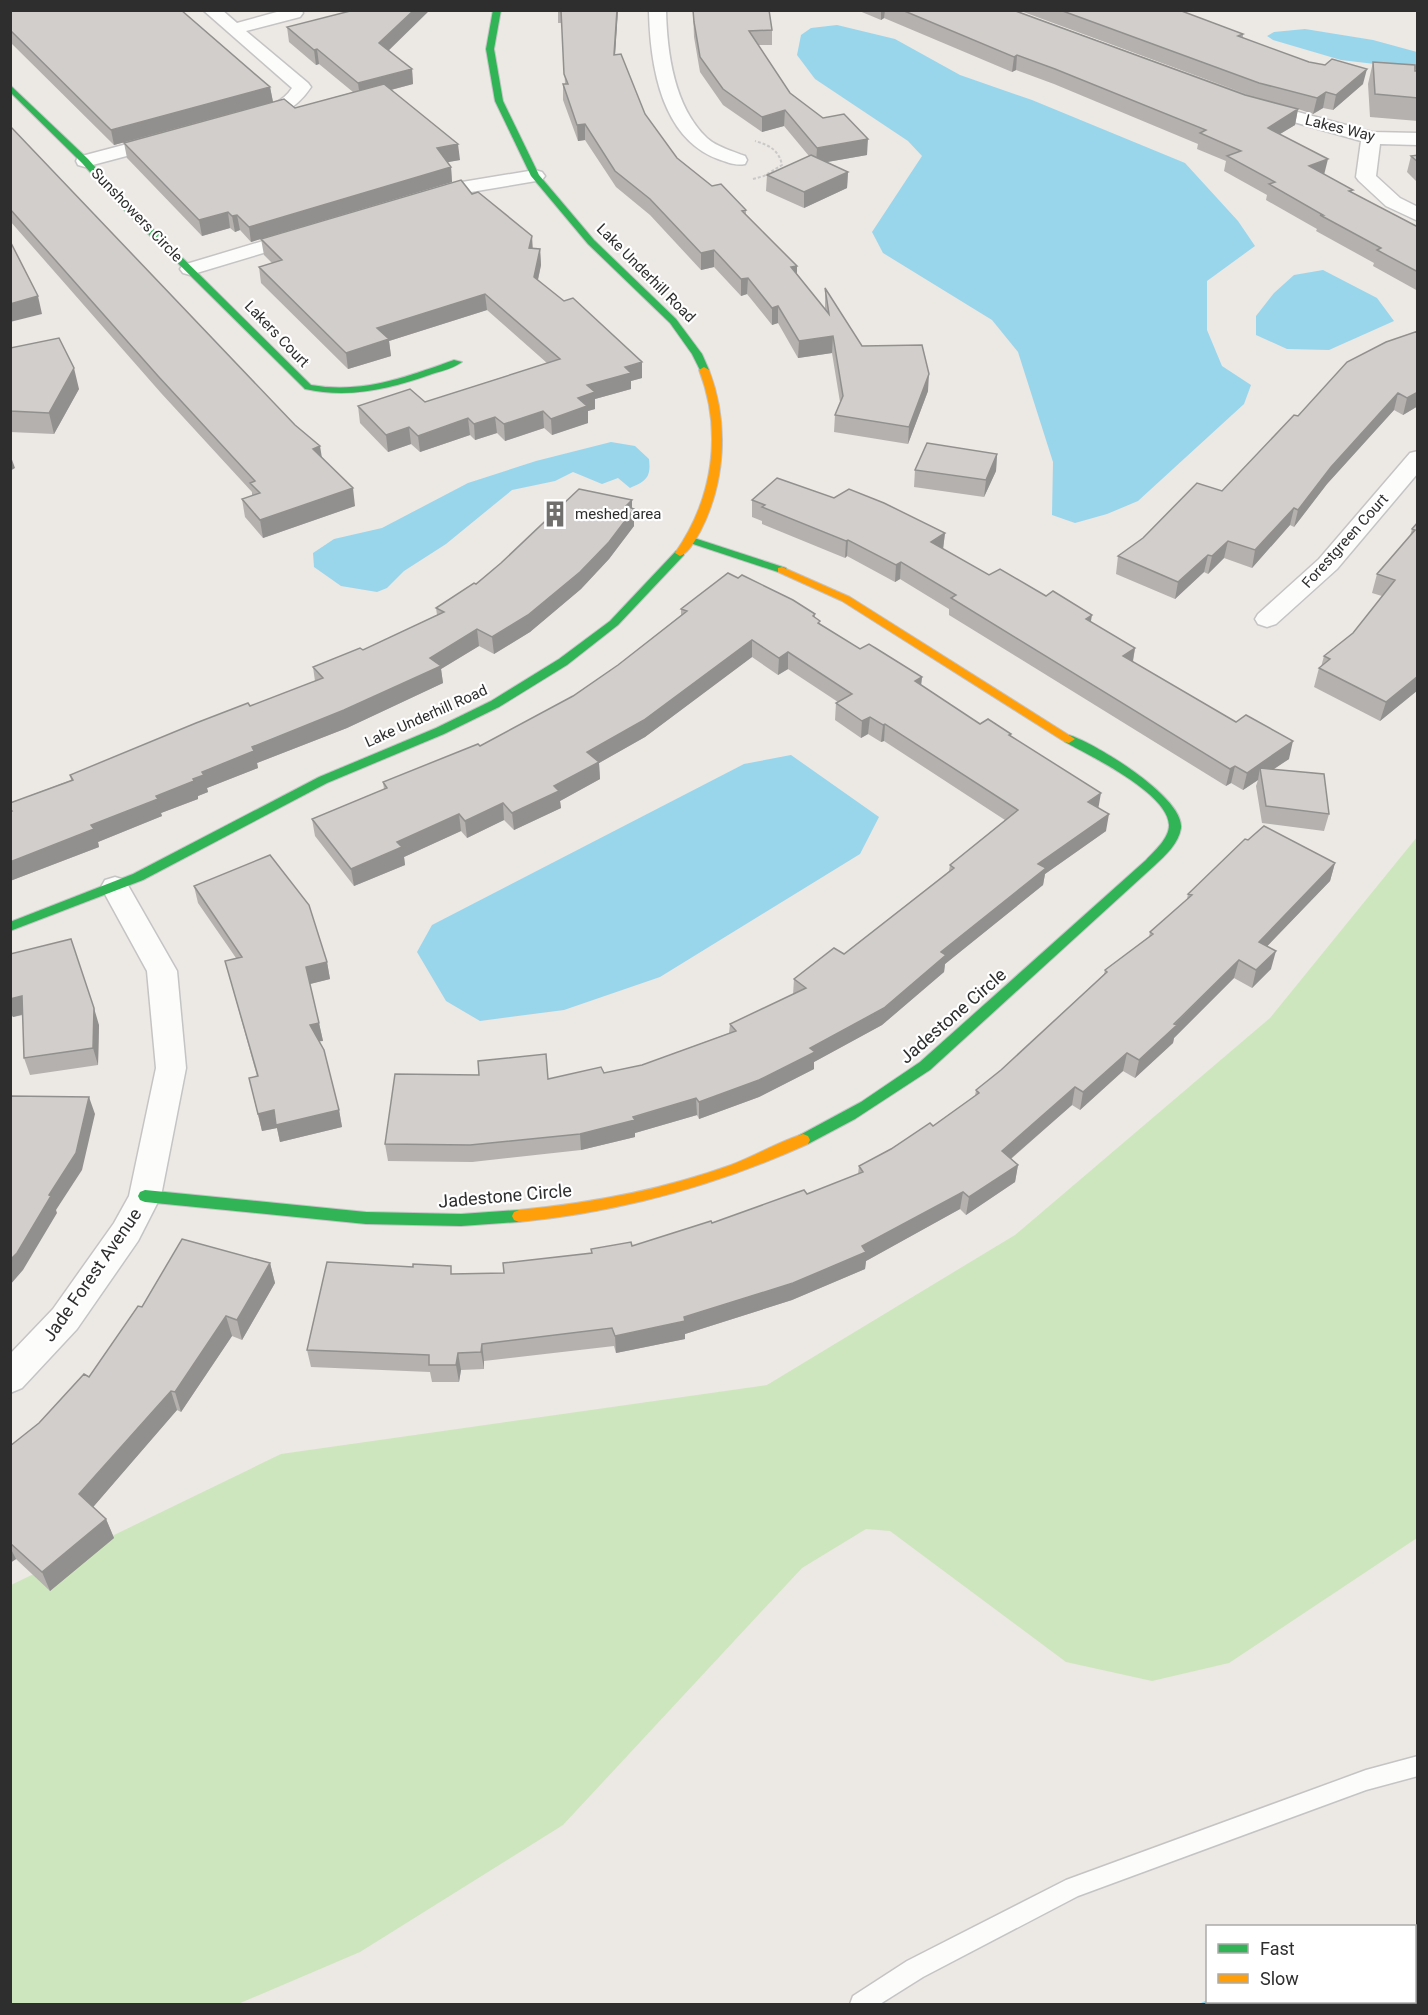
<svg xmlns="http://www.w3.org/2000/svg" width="1428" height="2015" viewBox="0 0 1428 2015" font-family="Roboto,sans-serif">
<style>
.green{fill:#cee6be}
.water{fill:#99d6ec}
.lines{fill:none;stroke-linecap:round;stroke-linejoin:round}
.lane-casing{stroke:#c5c4c5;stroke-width:3}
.street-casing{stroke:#c5c4c5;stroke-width:3}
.fast-casing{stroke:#c5c4c5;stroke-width:2}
.slow-casing{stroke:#c5c4c5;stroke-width:2}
.path{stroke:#c9c9c8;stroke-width:2;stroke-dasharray:3 2;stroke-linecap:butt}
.lane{fill:#fcfcfb;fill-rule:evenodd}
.street{fill:#fcfcfb;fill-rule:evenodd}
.fast{fill:#30b455;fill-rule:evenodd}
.slow{fill:#ff9f0a;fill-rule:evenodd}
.wall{fill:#b4b1af}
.shaded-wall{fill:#92908e}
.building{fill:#d1cecb;stroke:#92908e;stroke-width:1.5}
.labels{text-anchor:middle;stroke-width:4.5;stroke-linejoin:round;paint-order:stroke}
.far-street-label{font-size:15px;fill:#2e2e2e;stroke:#fff}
.far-poi-label{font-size:15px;fill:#2e2e2e;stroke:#fff;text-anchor:start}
.street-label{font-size:18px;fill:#2e2e2e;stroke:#fff}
</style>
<rect width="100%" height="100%" fill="#ece8e4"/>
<!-- green -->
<path class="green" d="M1417,837V1538L1229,1663L1152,1681L1066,1662L890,1531L866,1529L802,1568L563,1825L360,1952L238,2004H11V1585L281,1454L767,1385L1015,1235L1270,1018Z"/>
<!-- water -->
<path class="water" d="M837,25L895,39L960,75L1032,100L1185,163L1238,221L1255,246L1207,281V330L1222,366L1251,385L1244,404L1138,501L1107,514L1075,523L1052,515L1053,462L1018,352L992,320L883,253L872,232L922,156L908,141L815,79L797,55L801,35L811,28Z
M1305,29L1373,40L1417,52V69L1341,60L1273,40L1267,36L1274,32Z
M1323,270L1377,298L1394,321L1329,350L1287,349L1256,335V316L1274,293L1294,275Z
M611,442L635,446L649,459C651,477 647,481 630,488L618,478L602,484L573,472L555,481L512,490L446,544L404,571L387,588L377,592L341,586L314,567L313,553L334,539L382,528L468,483L536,461Z
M791,755L879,817L860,854L660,977L564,1010L480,1021L446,1001L417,952L432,925L744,764Z
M1417,1925V2004H1199L1207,2000L1414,2002V1926H1412Z"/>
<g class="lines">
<!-- lane casing -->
<g class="lane-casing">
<path id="lane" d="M1418,1756V1776L1366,1790L1078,1896L923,1977L880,2004H850L853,1996L907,1961L1066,1880L1366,1770Z"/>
</g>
<!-- street casing -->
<g class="street-casing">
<path id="street" d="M203,10H222L237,23L284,10H301L303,13L300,17L246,31L308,83L311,87C298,107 271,126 246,120L243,116L246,112C264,107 281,105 292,88Z
M649,10H666C667,53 674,107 707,138C717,147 732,151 745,156L747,160L745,164C735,166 727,162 718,159C661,138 650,64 649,10Z
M1257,101L1372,132L1418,133V145L1380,144L1376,176L1400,198L1418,207V221L1386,206L1359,181L1356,177L1361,141L1251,110L1248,106L1251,102Z
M165,134L172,136L174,140L172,144L85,167L78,165L76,161L78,157Z
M535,170L542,172L545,176L542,180L465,193L426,205L419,203L416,199L419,195L462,182Z
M303,229L310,231L313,235L310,239L190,275L183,273L180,269L183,265Z
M1418,451V473L1337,569L1276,624L1267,627L1258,624L1255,619L1258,614L1319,559L1410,453Z
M115,877L125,880L177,971L186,1068L161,1196L138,1241L77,1329L22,1388L10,1393V1354L53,1309L114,1223L129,1196L156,1068L147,971L101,887L105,880Z"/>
</g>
<!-- fast casing -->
<g class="fast-casing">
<path id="fast" d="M493,10H501L494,49L503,101L539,175L594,240L676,319L702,354L709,370L707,372H701L692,354L670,323L588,244L531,176L495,101L486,49Z
M10,85L88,159L125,201L311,385C362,394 406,377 454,360L462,362C454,368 442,371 432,374C390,389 349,399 305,389L119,205L82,163L10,92Z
M691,537L786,568L787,570L786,572H778L687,542L686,540Z
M680,550L684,551V555L618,625L567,665L499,707L444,734L327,783L143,880L10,931V922L133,874L319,777L436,728L491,701L559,659L610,621L676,551Z
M1069,735C1095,743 1184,797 1181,828C1179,843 1165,856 1154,866L930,1070L855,1119L808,1144H798L796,1140L798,1136L861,1102L920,1062L1146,860C1154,851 1169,839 1169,825C1168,793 1090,756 1065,742L1063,739L1065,736Z
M145,1190L366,1212L461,1214L519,1210L524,1212L526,1216L524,1220L519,1222L461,1226L366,1224L145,1202L140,1200L138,1196L140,1192Z"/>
</g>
<!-- slow casing -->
<g class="slow-casing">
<path id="slow" d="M704,367L709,370C729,422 726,482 700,532C695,540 689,553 680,556L675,553C713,499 723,432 699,370Z
M782,567L850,597L1075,739L1069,743L1065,742L842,601L778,572V568Z
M803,1134L808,1136L810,1140L808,1144C715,1186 620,1212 519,1222L514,1220L512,1216L514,1212L519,1210C591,1203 662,1190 731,1165C755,1156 778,1142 803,1134Z"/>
</g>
<!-- path -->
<path class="path" d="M753,179L764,176L782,165C779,150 769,145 755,141"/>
<!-- lane -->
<use href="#lane" class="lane"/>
<!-- street -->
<use href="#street" class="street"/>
<!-- fast -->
<use href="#fast" class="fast"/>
<!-- slow -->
<use href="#slow" class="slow"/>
</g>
<!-- wall -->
<path class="wall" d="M10,10L270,87L273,102L114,145L10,42Z
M558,10H618L615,55L645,114L677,158L712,186L746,210V214L797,266V274L825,310V288L862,346L928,391L908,444L834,432L835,415L840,402L832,353L798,358L778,323L772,325L747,294L741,296L714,267L701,270L650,215L616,187L585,140L578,141L563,100V84H565L562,23H558Z
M693,10H769L772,30V45H758L790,93L867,155L827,162L848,172L847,188L804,208L766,191L767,175L809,156L784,126L762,132L723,105L700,72L694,37Z
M857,10H1013L1254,97L1018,10H1179L1243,34V38L1363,84L1333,110L1323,108L1313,114L1298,109L1295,125L1280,134L1324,174L1353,193L1418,227V291L1373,266L1374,263L1316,231L1317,229L1266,200L1267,195L1224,171L1226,161L1197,149L1198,144L1054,84L1016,70L1012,72L884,18L881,20Z
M287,27L388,51L412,69L413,84L391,90L460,160L447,162L451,167L452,182L251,242L240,230L235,232L230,228L202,236L127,158L124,143L295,108L353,92L319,64L316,65L289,42Z
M1373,62L1418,71V121L1370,117L1368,84Z
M10,126L322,457L355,506L263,538L245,517L242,499L252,496V492L161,393L10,221Z
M1418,155V183L1407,172L1411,156Z
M472,194L533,249H540L541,265L538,280L642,378L631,381V389L595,399V409L588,411V423L552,435L544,428L505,441L497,433L475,440L470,435L420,452L411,444L388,452L360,423L358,406L425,402L547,363L487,310L389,341L391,356L348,369L261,283L259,267L272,263L264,255L261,239Z
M1418,331V406L1403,415L1394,410L1327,484L1294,527L1290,525L1252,568L1224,558L1208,574L1204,572L1175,599L1116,574L1118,556L1222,491L1298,416Z
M10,348L79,389L54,434L10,432Z
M997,454L996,471L984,497L914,487L915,470Z
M834,498L945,533L943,549L989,575L1091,622L1135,648L1133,662L1289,759L1273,769L1329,814L1324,831L1262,823L1256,786L1258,780L1243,790L1231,783L1226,786L949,615V609L900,579L895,582L847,556L845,558L762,524V521L752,517V500Z
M632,509H634V526L609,559L581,589L530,632L494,654L479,646L441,669L443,683L347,728L257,763L258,768L207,788L208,792L198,796V799L161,813L162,816L98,842L99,847L10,881V803L71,780L70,775L315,681L313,667L363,650L437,615L436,608L476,584Z
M1418,522V690L1380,721L1314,687L1319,668L1321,667L1324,656L1353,633L1382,596L1372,593L1377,574L1410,536L1412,529Z
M681,609L815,614V617L820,624L860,649L922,677L921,685L980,724L1011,734V736L1099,808L1106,831L1045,874L1043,885L945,964L944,972L882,1025L814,1062V1069L759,1097L699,1119L697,1115L635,1133V1137L581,1150L472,1162L388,1161L385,1144L548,1079L604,1073L642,1065L729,1033L730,1024L793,995L794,979L844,954L949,871L950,865L1005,820L884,741L881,742L868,734L861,738L835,720L836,703L838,702L788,669L778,675L752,657L645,737L599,763L600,779L560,801L561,808L514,830L504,820L467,838L461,831L404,857L405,865L354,886L315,836L312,819L384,789L383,782L480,746L573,696L618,665L681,615Z
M1335,863L1330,881L1267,946L1271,969L1252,988L1234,978L1174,1038L1173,1043L1135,1078L1123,1071L1080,1110L1072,1105L1011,1159L1018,1165L1015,1182L966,1215L960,1209L866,1261L865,1269L792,1300L685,1334V1339L616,1353L614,1346L484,1361V1369L461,1370L459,1382H432L430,1372L311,1367L307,1350L413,1267L452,1274L504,1273L592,1253L591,1249L632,1246L712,1223L807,1194L858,1174L859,1166L933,1126L975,1096L976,1090L1001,1070L1104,974L1105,970L1149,937L1150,932L1187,899L1188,894Z
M194,886L327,962L330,979L310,984L323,1041H319L339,1110L342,1127L280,1142L277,1128L262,1131L253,1095L257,1076L225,961L236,958L198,903Z
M10,954L99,1025L98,1065L30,1075L24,1058L23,1015L13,1017L10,1012Z
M270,1263L275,1283L242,1340L232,1336L181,1412L177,1410L93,1507L106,1519L114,1538L50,1591L16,1559L10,1563V1446L39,1423L89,1377L142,1307Z"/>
<!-- shaded-wall -->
<path class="shaded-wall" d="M414,10H430L381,58L379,43Z
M617,10H618L614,70V55Z
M881,10H885L884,18L881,20Z
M317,49L319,64L316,65L314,50Z
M1017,55L1016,70L1012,72L1014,57Z
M412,69L413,84L360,98L358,83Z
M1367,69L1363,84L1333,110L1336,95Z
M270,87L273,102L114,145L111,130Z
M1326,92L1323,108L1313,114L1317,98Z
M1298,109L1295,125L1265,143L1268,128Z
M785,110L784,126L762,132V117Z
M585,124V140L578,141L577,125Z
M868,139L867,155L816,164L817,148Z
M458,144L460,160L438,164L437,148Z
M1328,159L1324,175L1309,166Z
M451,167L452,182L251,242L249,227Z
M848,172L847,188L804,208V192Z
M228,212L230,228L202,236L199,220Z
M237,215L240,230L235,232L232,216Z
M532,236L533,252L529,248Z
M540,249L541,265L535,293L534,277Z
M714,250V267L701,270V253Z
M797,266V283L791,267Z
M748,278L747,294L741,296V279Z
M485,294L487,310L389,341L391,356L348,369L346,353L377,328Z
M38,296L42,314L10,322V304Z
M778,306V323L772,325V308Z
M833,336L832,353L798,358L799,341Z
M642,362V378L631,381V389L595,399V409L588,411V423L552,435L551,419L578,398L587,385L625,367Z
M74,368L79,389L54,434L49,413Z
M929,374L928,391L908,444L909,427Z
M1418,392V406L1403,415L1407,398Z
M1398,393L1394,410L1327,484L1294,527L1298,510L1331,467Z
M543,411L544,428L505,441L504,424Z
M495,417L497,433L475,440L474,424Z
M468,418L470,435L420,452L418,436Z
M409,427L411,444L388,452L386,435Z
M320,446L323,464L313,449Z
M10,454L15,468L10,471Z
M997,454L996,471L984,497L986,480Z
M353,488L355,506L263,538L260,520Z
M632,500V512L634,509V526L609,559L581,589L530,632L494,654L492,637Z
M1294,508L1290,525L1252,568L1255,550Z
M945,533L943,549L931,542Z
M848,540L847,556L845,558L846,541Z
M1228,541L1224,558L1208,574L1212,556Z
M1208,555L1204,572L1175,599L1178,582Z
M901,562L900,579L895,582L896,565Z
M1092,615L1089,632L1086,619Z
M477,629L479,646L441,669L443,683L347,728L257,763L258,768L207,788L208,792L198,796V799L161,813L162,816L98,842L99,847L10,881V862L193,779L202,772L430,658Z
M752,640V657L645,737L599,763L600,779L560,801L561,808L514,830L512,813L587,752Z
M1135,648L1132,665L1123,656Z
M788,652V669L778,675L779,658Z
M1418,676V690L1380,721L1386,702Z
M922,677L920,694L915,681Z
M870,717L868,734L861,738L862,721Z
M885,724L884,741L881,742L883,725Z
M1293,741L1289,759L1262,777L1260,768L1258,780L1243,790L1247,773Z
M1235,766L1231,783L1226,786L1230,769Z
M1101,793L1098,810L1088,802Z
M503,803L504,820L467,838L465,821Z
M459,814L461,831L404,857L405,865L354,886L351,869L397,842Z
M1109,814L1106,831L1045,874L1043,885L945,964L944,972L882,1025L814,1062V1069L759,1097L699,1119V1102L810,1048L941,952L1038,864Z
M1335,863L1330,881L1254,960L1259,942Z
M1276,951L1271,969L1252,988L1256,970Z
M1239,960L1234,978L1174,1038L1173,1043L1135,1078L1139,1060Z
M327,962L330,979L310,984L306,967Z
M22,996L28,1013L13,1017L10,1012V999Z
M94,1008L99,1025L98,1065L93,1048Z
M319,1023L323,1041L314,1042L310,1025Z
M1127,1053L1123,1071L1080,1110L1083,1092Z
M1075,1087L1072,1105L999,1169L1002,1151Z
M89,1097L95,1114L82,1170L56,1210L57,1213L23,1270L10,1285V1260L49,1195Z
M696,1098L697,1115L635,1133V1137L581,1150L580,1134Z
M274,1110H339L342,1127L280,1142L277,1128L262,1131L258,1114Z
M1018,1165L1015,1182L966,1215L969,1197Z
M963,1192L960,1209L866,1261L865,1269L792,1300L685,1334V1339L616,1353L615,1336L684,1317L862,1246Z
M270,1263L275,1283L242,1340L237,1320Z
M226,1316L232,1336L181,1412L175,1392Z
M482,1344L484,1361V1369L481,1352Z
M458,1353L461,1370L459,1382L456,1365Z
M171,1391L177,1410L88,1513L79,1494Z
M106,1519L114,1538L50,1591L42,1572Z
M10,1547L16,1559L10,1563Z"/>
<!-- building -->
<path class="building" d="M10,10H181L270,87L111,130L10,30Z
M354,10H414L379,43L412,69L358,83L317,49L314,50L287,27Z
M561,10H617L614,55L621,54L645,114L677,158L712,186L721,184L746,210L742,211L797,266L791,267L829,314L825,288L862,346L922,345L929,374L909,427L835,415L843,396L833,336L799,341L778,306L772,308L748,278L741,279L714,250L701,253L650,199L615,171L585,124L577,125L563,84H568L564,74Z
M693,10H769L772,30L749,31L790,93L823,118L844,114L868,139L817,148L785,110L762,117L723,89L700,57L694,22Z
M902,10H1013L1245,95L1298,109L1268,128L1328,159L1309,166L1353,190L1349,191L1418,227V272L1377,250L1381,248L1320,215H1323L1269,184L1275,182L1227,156L1241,151L1200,133L1206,130L1055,69L1017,55L1014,57Z
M1060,10H1179L1243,34L1238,36L1309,62L1325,65L1332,59L1367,69L1336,95L1326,92L1317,98L1259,83Z
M1373,62L1415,65V71H1418V98L1375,94Z
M384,84L458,144L437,148L451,167L249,227L237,215L232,216L228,212L199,220L124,143L284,99L295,108Z
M10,126L295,425L320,446L313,449L353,488L260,520L242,499L260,493L250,483L255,481L158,376L10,209Z
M811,155L848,172L804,192L767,175Z
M1418,155V162L1411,156Z
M461,180L472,194L478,192L532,236L529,248L540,249L534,277L564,301L573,298L642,362L625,367L631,373L587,385L595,392L578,398L587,406L551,419L543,411L504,424L495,417L474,424L468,418L418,436L409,427L386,435L358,406L410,389L425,402L560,359L485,294L377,328L389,339L346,353L259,267L282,260L261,239Z
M10,241L38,296L10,304Z
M1418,331V392L1407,398L1398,393L1331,467L1298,510L1294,508L1255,550L1228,541L1212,556L1208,555L1178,582L1118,556L1143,538L1197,483L1222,491L1294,415L1298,416L1347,362L1386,342Z
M59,338L74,368L49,413L10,411V348Z
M927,443L997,454L986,480L915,470Z
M777,478L834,498L849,489L884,503L945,533L931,542L989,575L1000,569L1046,596L1053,591L1092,615L1086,619L1135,648L1123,656L1236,722L1246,715L1293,741L1247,773L1235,766L1230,769L951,598L956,595L901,562L896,565L848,540L846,541L762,507L765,505L752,500Z
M579,489L632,500L626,506L634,509L609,542L580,572L528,615L492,637L477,629L430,658L441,666L344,710L252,747L254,751L202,772L204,775L193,779L194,781L156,796L158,799L91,825L94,829L10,862V812L12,811L10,809V803L73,780L70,775L196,723L248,703L250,706L323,678L313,667L360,648L363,650L444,612L436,608L474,583L476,584L501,563Z
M1418,522V676L1386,702L1319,668L1330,659L1324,656L1353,633L1395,580L1377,574L1415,530L1412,529Z
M728,573L738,578L742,575L793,600L815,614L813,616L820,621L818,623L860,649L869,644L877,649L922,677L915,681L980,724L988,719L1011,734L1009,735L1101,793L1088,802L1109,814L1038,864L1046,868L941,952L946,955L884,1008L810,1048L815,1052L759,1080L699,1102L696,1098L633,1117L635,1120L580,1134L470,1145L385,1144L395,1074L479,1075L478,1061L546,1054L548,1079L601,1067L604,1073L642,1065L736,1031L730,1024L806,988L794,979L834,948L844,954L954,868L950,865L1018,810L885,724L883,725L870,717L862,721L836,703L852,694L788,652L779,658L752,640L644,720L587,752L599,762L554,786L559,791L512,813L503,803L465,821L459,814L397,842L402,847L351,869L312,819L387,788L383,782L478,744L480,746L573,696L618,665L687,611L681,609Z
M1260,768L1324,774L1329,814L1266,806Z
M1264,826L1335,863L1259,942L1276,951L1256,970L1239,960L1174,1024L1177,1025L1139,1060L1127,1053L1083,1092L1075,1087L1002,1151L1018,1165L969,1197L963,1192L862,1246L866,1252L793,1283L684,1317L685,1321L615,1336L612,1328L482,1344L481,1352L458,1353L456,1365H429V1355L307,1350L327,1262L413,1267V1264L451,1266V1274L504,1273L503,1263L592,1253L591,1249L631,1242L632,1246L711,1221L712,1223L804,1190L807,1194L863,1172L859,1166L891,1149L930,1123L933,1126L979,1093L976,1090L1001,1070L1107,972L1105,970L1153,934L1150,932L1192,895L1188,894L1245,839L1248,840Z
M270,855L309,905L327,962L306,967L319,1023L310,1025L324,1050L339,1110L276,1125L274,1110L258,1114L249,1078L258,1076L225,961L242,957L194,886Z
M71,939L94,1008L93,1048L24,1058L22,996L10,999V954Z
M10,1096L89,1097L76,1153L49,1195L51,1196L17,1253L10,1260Z
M182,1239L270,1263L237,1320L226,1316L175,1392L171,1391L79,1494L106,1519L42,1572L10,1543V1446L39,1423L84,1374L89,1377L138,1306L142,1307Z"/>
<!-- icons -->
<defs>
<g id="building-bare" transform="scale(2.07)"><path d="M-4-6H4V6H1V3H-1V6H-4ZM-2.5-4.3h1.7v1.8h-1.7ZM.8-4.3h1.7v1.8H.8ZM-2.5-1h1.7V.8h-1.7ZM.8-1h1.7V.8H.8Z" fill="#706f6e" stroke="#fff" stroke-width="2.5" paint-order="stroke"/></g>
</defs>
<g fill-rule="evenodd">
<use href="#building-bare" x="555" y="514"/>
</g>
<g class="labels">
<!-- far-street labels -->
<g class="far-street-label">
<text transform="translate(1340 128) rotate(14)" y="5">Lakes Way</text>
<text transform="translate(137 215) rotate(46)" y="5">Sunshowers Circle</text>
<text transform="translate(646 273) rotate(45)" y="5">Lake Underhill Road</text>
<text transform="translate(277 334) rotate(46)" y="5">Lakers Court</text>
<text transform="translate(1345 541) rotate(-48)" y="5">Forestgreen Court</text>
<text transform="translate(426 716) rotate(-24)" y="5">Lake Underhill Road</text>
</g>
<!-- far-poi labels -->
<g class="far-poi-label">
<text x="575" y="519">meshed area</text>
</g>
<!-- street labels -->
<g class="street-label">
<text transform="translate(953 1016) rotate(-41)" y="6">Jadestone Circle</text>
<text transform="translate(505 1196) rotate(-5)" y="6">Jadestone Circle</text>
<text transform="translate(92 1275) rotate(-55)" y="6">Jade Forest Avenue</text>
</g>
</g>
<!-- border -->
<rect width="1428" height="2015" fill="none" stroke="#2e2e2e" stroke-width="24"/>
<!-- legend -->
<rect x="1206" y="1925" width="210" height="78" fill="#ffffff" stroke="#ababab" stroke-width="1.5"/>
<rect x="1218" y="1944" width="30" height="9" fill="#30b455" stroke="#ababab" stroke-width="1.5"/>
<text x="1260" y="1955" font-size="18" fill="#2e2e2e">Fast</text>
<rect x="1218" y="1974" width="30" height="9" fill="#ff9f0a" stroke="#ababab" stroke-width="1.5"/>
<text x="1260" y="1985" font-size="18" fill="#2e2e2e">Slow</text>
</svg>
